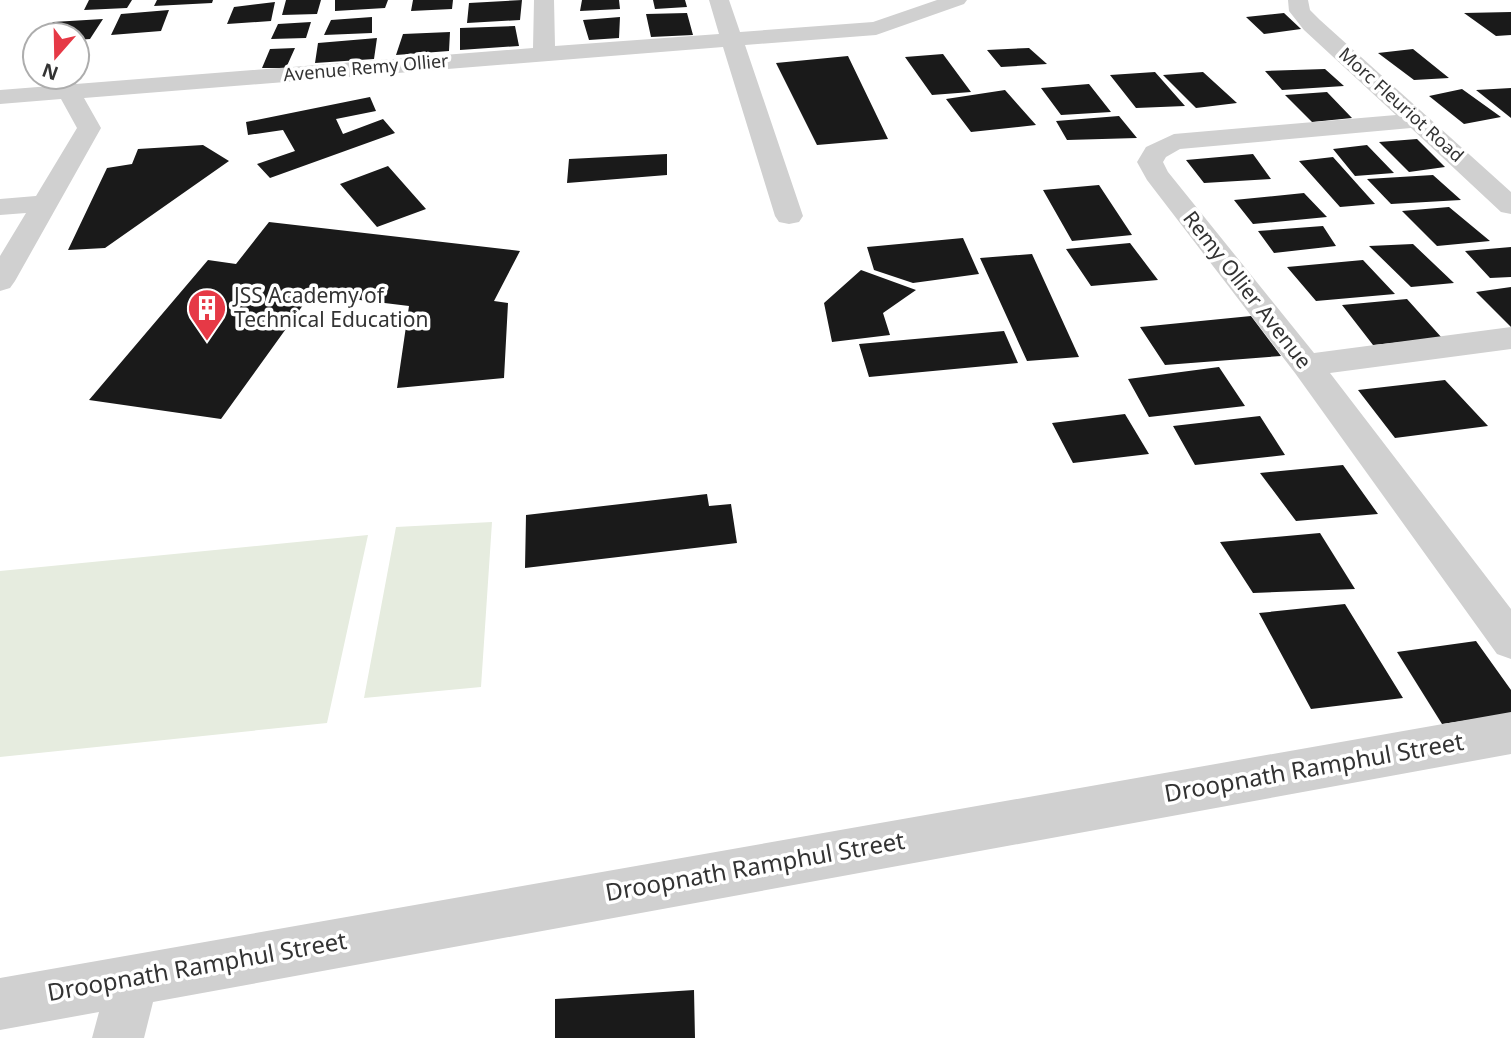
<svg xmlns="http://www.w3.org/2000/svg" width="1511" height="1038" viewBox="0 0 1511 1038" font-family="'Noto Sans',sans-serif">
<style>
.green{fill:#e6ecdf}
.building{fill:#1a1a1a}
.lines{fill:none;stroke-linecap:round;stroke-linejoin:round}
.minor{fill:#d0d0d0;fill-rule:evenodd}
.labels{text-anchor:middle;stroke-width:7;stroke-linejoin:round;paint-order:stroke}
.far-street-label{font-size:18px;fill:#333;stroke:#fff}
.street-label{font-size:21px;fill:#333;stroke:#fff}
.poi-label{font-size:21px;fill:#333;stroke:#fff;text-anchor:start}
.near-street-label{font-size:24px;fill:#333;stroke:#fff}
</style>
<rect width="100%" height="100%" fill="#fff"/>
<!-- green -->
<path class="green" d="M492,522L481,687L364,698L396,527Z
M368,535L327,723L0,757V571Z"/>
<!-- building -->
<path class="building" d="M89,0H132L127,8L84,10Z
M157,0H213L212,3L154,6Z
M286,0H321L317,14L282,15Z
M335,0H388L385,8L335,11Z
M413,0H453L452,9L411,11Z
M522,0L520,20L467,23L469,3Z
M582,0H619L620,9L580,11Z
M653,0H685L687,7L655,9Z
M275,2L271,21L227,24L234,7Z
M169,10L161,31L111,35L121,14Z
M1511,12V35L1496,36L1464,13Z
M687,13L693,35L651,37L646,14Z
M1284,13L1301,29L1264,34L1246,17Z
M372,17V33L324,35L331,20Z
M620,17L619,38L589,40L583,20Z
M103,19L90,39L77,40V35H44L53,22Z
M311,22L306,38L271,39L278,24Z
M515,26L519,46L460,50V28Z
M450,32L449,51L396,55L403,34Z
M377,38L374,59L315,63L318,43Z
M295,48L286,68H262L270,49Z
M1029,48L1047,64L1001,67L987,50Z
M1413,49L1449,78L1414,80L1378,53Z
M943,54L971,92L932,95L905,57Z
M848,56L888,139L817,145L776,63Z
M1325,69L1344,86L1282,90L1265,71Z
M1155,72L1185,106L1136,108L1110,75Z
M1203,72L1237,103L1196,108L1163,75Z
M1089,84L1111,112L1061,115L1041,88Z
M1511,88V118L1476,90Z
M1462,89L1501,117L1464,124L1429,96Z
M1005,90L1036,125L971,132L946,99Z
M1327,92L1352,118L1312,122L1285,95Z
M370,97L376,111L336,119L343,134L383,119L395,133L270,178L257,164L295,151L283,130L248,135L246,122Z
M1119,116L1137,138L1067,140L1056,121Z
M1417,139L1445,167L1409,172L1379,142Z
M203,145L229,161L105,248L68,250L107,168L132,164L138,149Z
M1367,145L1394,173L1355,176L1333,149Z
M667,154V175L567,183L569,159Z
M1253,154L1271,179L1204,183L1186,160Z
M1333,157L1375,204L1340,207L1299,161Z
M388,166L426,209L377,227L340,184Z
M1433,175L1461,200L1391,204L1367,179Z
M1099,185L1132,235L1072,241L1043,190Z
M1304,193L1327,217L1253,224L1234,200Z
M1449,207L1490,241L1437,246L1402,211Z
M269,222L520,251L494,301L508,303L504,378L397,388L409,306L311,294L221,419L89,400L208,260L236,264Z
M1323,226L1336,246L1274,253L1258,231Z
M963,238L979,274L913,283L874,270L867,247Z
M1130,243L1158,280L1091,286L1066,249Z
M1413,244L1454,283L1411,287L1369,246Z
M1511,247V277L1490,278L1465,251Z
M1032,254L1079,357L1027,361L980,258Z
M1363,260L1395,294L1316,301L1287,267Z
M861,270L916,290L883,313L890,335L832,342L824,303Z
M1511,287V327L1476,292Z
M1407,299L1442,338L1373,345L1342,305Z
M1251,316L1281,356L1165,365L1140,327Z
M1004,331L1018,363L869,377L859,344Z
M1219,367L1245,406L1149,417L1128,379Z
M1445,380L1488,426L1395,438L1358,390Z
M1125,414L1149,454L1073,463L1052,423Z
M1260,416L1285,455L1195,465L1173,426Z
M1343,465L1378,514L1296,521L1260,473Z
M707,494L709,506L731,504L737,543L525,568L526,515Z
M1320,533L1355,589L1253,593L1220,542Z
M1345,604L1403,698L1311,709L1259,613Z
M1476,641L1511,690V714L1442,724L1397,652Z
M694,990L695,1038H555V999Z"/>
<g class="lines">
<!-- minor -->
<path class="minor" d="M534,0H554L555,46L719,34L709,0H729L740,32L873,22L937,0H967L964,4L876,35L745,45L803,216L799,222L789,224L779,222L775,216L723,47L84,98L101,128L15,281L10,288L0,291V256L26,213L0,215V199L36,196L77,128L61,99L0,104V90L533,48Z
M1288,0H1308L1310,10L1320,20L1511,192V214L1501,212L1411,128L1180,149L1166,157L1163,162L1168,172L1314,353L1511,327V349L1330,373L1511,609V659L1497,654L1295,373L1147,180L1137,162L1146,147L1174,134L1396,115L1304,30L1289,11Z
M1511,712V754L153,1002L144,1038H92L99,1012L0,1030V978Z"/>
</g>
<!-- icons -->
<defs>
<g id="building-pin" transform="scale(2.0125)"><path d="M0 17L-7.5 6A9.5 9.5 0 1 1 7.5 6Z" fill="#e63946" stroke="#fff"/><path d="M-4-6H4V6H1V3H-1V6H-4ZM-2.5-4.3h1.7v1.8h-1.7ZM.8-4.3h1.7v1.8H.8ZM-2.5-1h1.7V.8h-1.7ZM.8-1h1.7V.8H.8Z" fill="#fff"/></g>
</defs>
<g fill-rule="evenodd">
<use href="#building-pin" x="207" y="308"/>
</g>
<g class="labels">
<!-- far-street labels -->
<g class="far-street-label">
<text transform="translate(366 68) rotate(-5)" y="6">Avenue Remy Ollier</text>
<text transform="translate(1401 105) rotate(42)" y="6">Morc Fleuriot Road</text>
</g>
<!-- street labels -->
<g class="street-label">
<text transform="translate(1247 290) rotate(52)" y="7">Remy Ollier Avenue</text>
</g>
<!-- poi labels -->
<g class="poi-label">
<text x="234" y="303">JSS Academy of<tspan x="234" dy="24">Technical Education</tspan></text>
</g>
<!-- near-street labels -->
<g class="near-street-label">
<text transform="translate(1314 768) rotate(-10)" y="8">Droopnath Ramphul Street</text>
<text transform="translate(755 867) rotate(-10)" y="8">Droopnath Ramphul Street</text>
<text transform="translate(197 967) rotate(-10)" y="8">Droopnath Ramphul Street</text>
</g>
</g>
<!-- north arrow -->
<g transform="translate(56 56) rotate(200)"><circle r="33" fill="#ffffff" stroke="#adadad" stroke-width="2"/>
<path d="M0-5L12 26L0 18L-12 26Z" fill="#e63946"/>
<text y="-10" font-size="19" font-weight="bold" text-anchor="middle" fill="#333333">N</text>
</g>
</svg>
